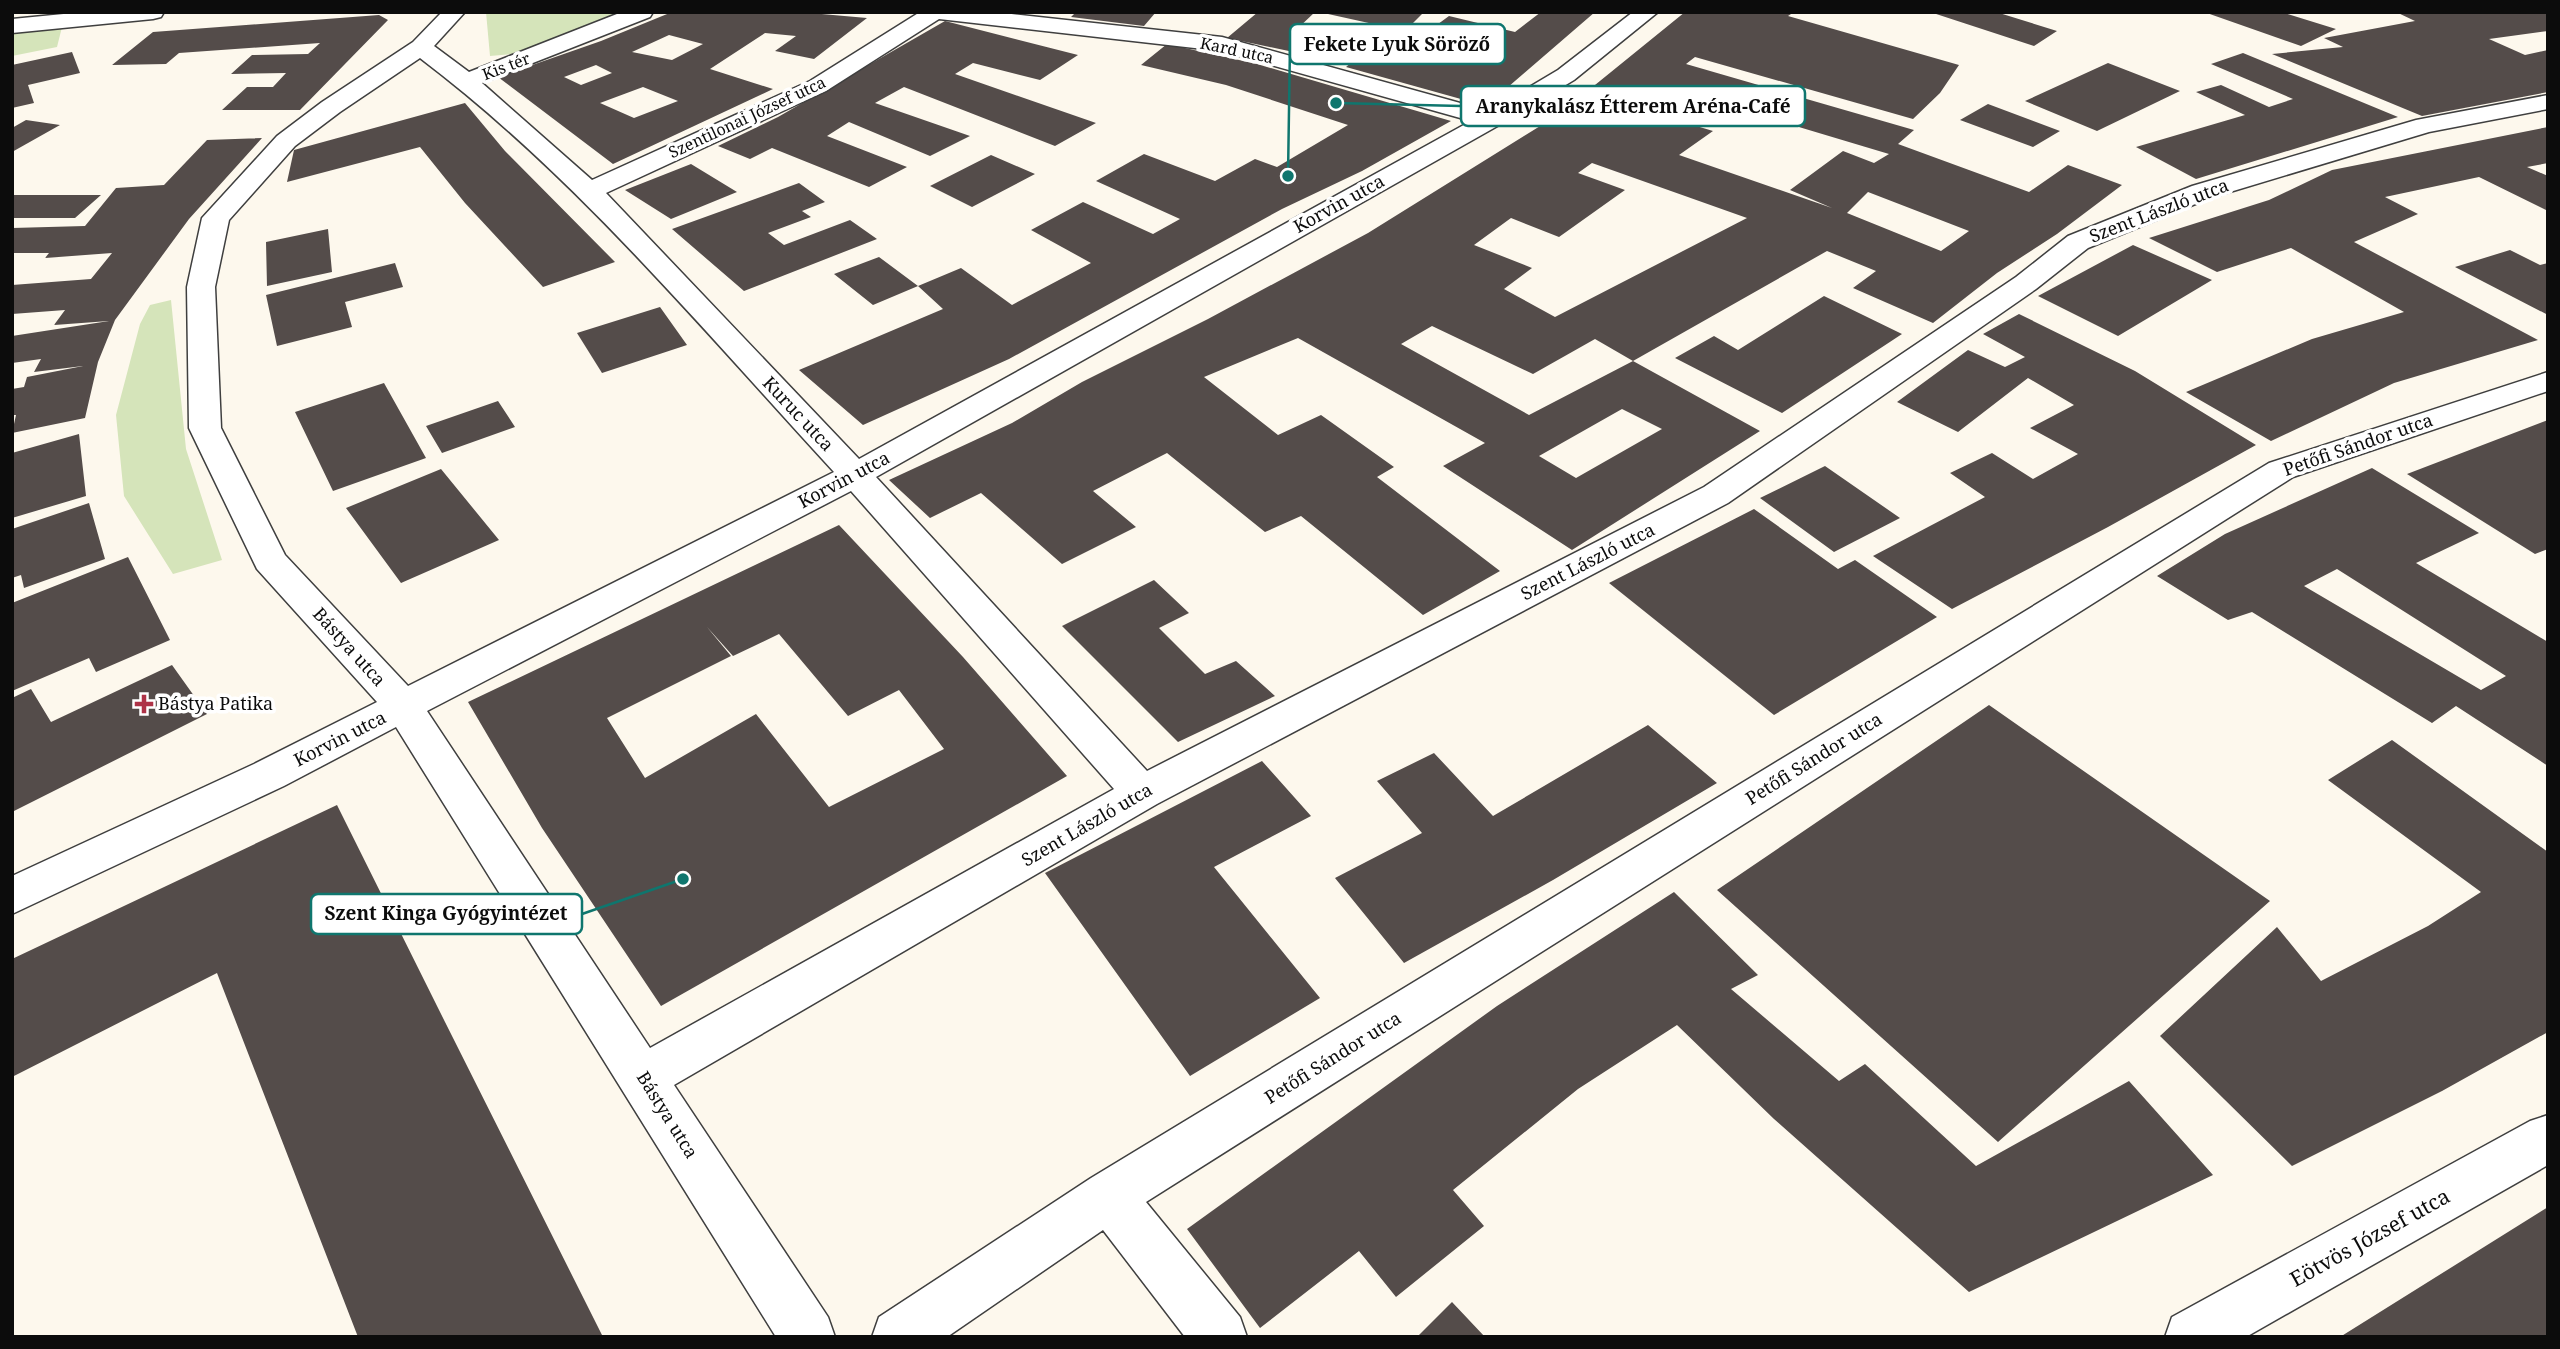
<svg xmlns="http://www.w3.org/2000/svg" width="2560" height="1349" viewBox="0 0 2560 1349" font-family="'Noto Serif',serif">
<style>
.green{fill:#d5e4ba}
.building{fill:#544c4a;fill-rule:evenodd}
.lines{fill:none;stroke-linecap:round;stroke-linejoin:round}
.minor-casing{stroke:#3f3f3f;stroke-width:3}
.minor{fill:#fff;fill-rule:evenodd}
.poi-dot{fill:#ae3247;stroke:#fff;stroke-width:2.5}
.labels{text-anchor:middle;stroke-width:7;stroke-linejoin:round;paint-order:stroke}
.far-street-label{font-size:16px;fill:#0c0c0c;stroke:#fff}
.street-label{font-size:18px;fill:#0c0c0c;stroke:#fff}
.poi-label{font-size:18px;fill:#0c0c0c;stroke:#fff;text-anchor:start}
.near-street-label{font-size:21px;fill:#0c0c0c;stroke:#fff}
.leader{fill:none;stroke:#0f766e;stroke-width:2.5}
.callout-dot{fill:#0f766e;stroke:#fff;stroke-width:2.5}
.callout{fill:#fff;stroke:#0f766e;stroke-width:2.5}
.callout-label{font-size:19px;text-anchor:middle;font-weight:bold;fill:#0c0c0c}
</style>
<rect width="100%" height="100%" fill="#fdf8ed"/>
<!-- green -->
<path class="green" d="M486,12H619L514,54L490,56Z
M62,27L57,47L12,56V33Z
M171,300L186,449L222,560L173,574L124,496L116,415L140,324L150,305Z"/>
<!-- building -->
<path class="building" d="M672,12H799L867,18L814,59L775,51L796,36L765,33L710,69L773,89L613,164L498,77L601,41ZM669,35L703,44L672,60L632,52ZM596,65L612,73L581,85L564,77ZM643,87L678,101L634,118L600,103Z
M1076,12H1156L1144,26L1071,17Z
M1258,12H1315L1296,30L1337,38L1317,57L1227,38Z
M1319,12H1424L1405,31Z
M1541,12H1595L1486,106L1346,67L1375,43L1450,63L1462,53L1415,41L1449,16L1515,32Z
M1685,12H1794L1788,16L1959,65L1940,93L1913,119L1695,57L1686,64L1914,130L1898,144L2029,192L2068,165L2122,185L2057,234L1997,273L1933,323L1853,288L1876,271L1827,251L1633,361L1595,339L1533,374L1432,326L1401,344L1529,415L1633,361L1760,431L1572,550L1443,466L1485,443L1298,338L1204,377L1278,435L1321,415L1394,467L1377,477L1500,571L1423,615L1301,516L1265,532L1167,453L1093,491L1136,527L1062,564L981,493L930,518L889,480L1012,423L1082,382L1208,319L1368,233L1558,115ZM1658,85L1889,154L1874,163L1843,151L1790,190L1832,208L1679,155L1713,131L1630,106ZM1592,163L1747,218L1555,317L1504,289L1532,268L1474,245L1511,218L1559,237L1625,190L1578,173ZM1868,192L1969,231L1941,251L1847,213ZM1622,409L1662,429L1576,478L1539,456Z
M1930,12H1996L2057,31L2034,46Z
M2204,12H2281L2336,29L2301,46Z
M2396,12H2548V31L2489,39L2525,55L2548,50V92L2422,116L2272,54L2343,47L2324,38L2415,21Z
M379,15L388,20L300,110H222L247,87H273L286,73L231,74L252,55L308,54L320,43L179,53L166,64L112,65L153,32Z
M945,21L1078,55L1040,80L973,63L955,74L1096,123L1055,146L904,87L875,103L970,136L930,156L849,122L827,136L907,167L869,187L772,148L750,159L718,146L778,117Z
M1167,44L1257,64L1451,121L1362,171L1282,209L1009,359L863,425L799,370L943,309L918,286L873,305L834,274L879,257L918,286L961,268L1012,305L1091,263L1031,230L1083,202L1153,234L1180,219L1096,181L1144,154L1215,181L1255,159L1277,167L1348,125L1226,85L1141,65Z
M72,52L80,73L28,85L34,103L12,108V65Z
M2243,53L2398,117L2196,179L2136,147L2245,115L2196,92L2221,85L2269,107L2293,99L2211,64Z
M2108,63L2180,91L2097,131L2025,101Z
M465,103L505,151L615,262L543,287L465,203L420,147L287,182L294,150Z
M1988,104L2060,131L2033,147L1960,120Z
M26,120L60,125L12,152V128Z
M2548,127V163L2527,167L2548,176V211L2479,177L2385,197L2418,214L2354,242L2538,340L2394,383L2271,441L2186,392L2312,339L2404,312L2291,248L2217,272L2149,238L2269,200L2332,170Z
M262,138L189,219L115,320L98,362L85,418L12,433L16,415H12V389L24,387L27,377L83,366L34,372L41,359L12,363V336L109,321L54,325L65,310L12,314V285L91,279L112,253L45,258L49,253H12V228L85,226L116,188L164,185L207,140Z
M991,155L1035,174L972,207L930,186Z
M691,164L737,192L671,219L625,190Z
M799,183L825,202L802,211L811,217L768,233L784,245L850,220L877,239L744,291L672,229Z
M12,195H101L75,218H12Z
M328,229L332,272L267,286L266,242Z
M2133,245L2212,280L2118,336L2038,296Z
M2510,250L2540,265L2548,263V315L2455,267Z
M395,263L403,287L345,302L352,327L277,346L266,295Z
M1824,296L1902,334L1782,413L1675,358L1714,336L1738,350Z
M660,307L687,345L602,373L577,333Z
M2019,314L2135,371L2256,445L2108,527L1952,609L1873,556L1985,497L1950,473L1992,453L2033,479L2078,454L2030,428L2074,405L2028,378L1958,432L1897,402L1968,350L2005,367L2025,357L1983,334Z
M384,383L426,458L333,491L295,412Z
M498,401L515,427L442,453L426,426Z
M2548,420V549L2535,554L2407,474Z
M79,434L86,496L12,518V453Z
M1825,466L1900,518L1834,552L1760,498Z
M2372,468L2479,533L2416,563L2548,642V766L2456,706L2432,723L2252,612L2228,620L2157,576L2225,534ZM2337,569L2506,676L2481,690L2304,586Z
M441,469L499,540L401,583L346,508Z
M89,503L105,559L24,588L21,575L12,578V529Z
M1754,509L1838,569L1855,560L1937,617L1774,715L1609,583Z
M839,525L963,657L1067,776L661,1006L542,828L468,702ZM707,627L733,656L779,634L848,716L899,690L944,749L829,807L756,714L645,778L607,718L731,656Z
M128,557L170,640L96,672L89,658L12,691V603Z
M1154,580L1189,613L1159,628L1205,674L1236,661L1275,696L1178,742L1062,626Z
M172,665L207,714L12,812V698L31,689L51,722Z
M1989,705L2270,901L1998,1142L1717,890Z
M1648,725L1717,783L1553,880L1404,963L1335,878L1422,833L1377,781L1434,753L1493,816Z
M2392,740L2548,852V1032L2442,1091L2292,1166L2160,1036L2277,927L2321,981L2428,926L2481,892L2328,780Z
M1262,761L1311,816L1214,867L1320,998L1190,1076L1045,873Z
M337,805L445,1022L603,1337H358L217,973L12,1077V959Z
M1674,892L1758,975L1731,989L1839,1081L1865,1064L1976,1166L2129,1081L2213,1175L1969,1292L1774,1119L1677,1025L1578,1089L1453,1190L1484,1226L1396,1297L1359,1251L1260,1328L1187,1229L1497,1006Z
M2548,1207V1337H2340Z
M1452,1302L1485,1337H1417Z"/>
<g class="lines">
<!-- minor casing -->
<g class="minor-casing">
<path id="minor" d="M84,12H164L161,17L153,19L12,33V19Z
M442,12H465L434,46L469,72L622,12H653L650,17L482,83L592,180L810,81L920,12H994L1222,37L1489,111L1558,70L1633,12H1658L1574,80L1501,124L876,477L1147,771L1704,487L2016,277L2068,236L2192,186L2416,120L2548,95V109L2429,132L2210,198L2088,248L2036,289L1728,503L1157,804L674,1085L828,1317L835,1337H776L396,727L284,786L12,914V876L254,764L377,702L257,569L189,428L187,287L202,218L277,136L322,102L413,42ZM939,19L1221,51L1471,121L859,459L606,193L826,91ZM420,58C576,176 702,329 834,472L408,686L285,555L221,428L215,287L229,220L295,146L340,112ZM851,491L1114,789L650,1048L427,711Z
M2548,372V391L2293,477L1146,1202L1240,1317L1247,1337H1185L1103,1230L947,1337H872L879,1317L1091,1178L2269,463Z
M2548,1115V1165L2246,1337H2165L2172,1317L2530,1121Z"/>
</g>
<!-- minor -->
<use href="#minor" class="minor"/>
</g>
<!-- markers -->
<path class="poi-dot" d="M140.5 693.5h7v7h7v7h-7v7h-7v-7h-7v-7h7z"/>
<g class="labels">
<!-- far-street labels -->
<g class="far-street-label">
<text transform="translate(1237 50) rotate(12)" y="6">Kard utca</text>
<text transform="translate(506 66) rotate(-21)" y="6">Kis tér</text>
<text transform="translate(747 117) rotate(-25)" y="6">Szentilonai József utca</text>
</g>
<!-- street labels -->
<g class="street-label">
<text transform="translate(1339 204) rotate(-29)" y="6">Korvin utca</text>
<text transform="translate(2159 211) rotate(-21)" y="6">Szent László utca</text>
<text transform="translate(798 414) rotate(47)" y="6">Kuruc utca</text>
<text transform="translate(2358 445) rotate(-19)" y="6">Petőfi Sándor utca</text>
<text transform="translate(844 480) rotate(-28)" y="6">Korvin utca</text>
<text transform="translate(1588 562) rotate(-27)" y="6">Szent László utca</text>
<text transform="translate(349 647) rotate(48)" y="6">Bástya utca</text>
<text transform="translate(340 739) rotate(-27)" y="6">Korvin utca</text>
<text transform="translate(1814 759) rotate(-32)" y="6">Petőfi Sándor utca</text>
<text transform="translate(1087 825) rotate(-30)" y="6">Szent László utca</text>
<text transform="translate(1333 1058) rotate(-32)" y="6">Petőfi Sándor utca</text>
<text transform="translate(667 1115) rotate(58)" y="6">Bástya utca</text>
</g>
<!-- poi labels -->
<g class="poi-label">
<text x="158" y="710">Bástya Patika</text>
</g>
<!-- near-street labels -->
<g class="near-street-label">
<text transform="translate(2370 1238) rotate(-29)" y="7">Eötvös József utca</text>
</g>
</g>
<!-- callouts -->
<path class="leader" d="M1288 176L1290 44M1336 103L1461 106M683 879L582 914"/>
<g class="callout-dot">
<circle cx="1288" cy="176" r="7"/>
<circle cx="1336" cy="103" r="7"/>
<circle cx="683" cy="879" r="7"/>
</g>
<g class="callout">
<rect x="1290" y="24" width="215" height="40" rx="7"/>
<rect x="1461" y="86" width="344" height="40" rx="7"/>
<rect x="311" y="894" width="271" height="40" rx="7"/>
</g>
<g class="callout-label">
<text x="1397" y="51">Fekete Lyuk Söröző</text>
<text x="1633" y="113">Aranykalász Étterem Aréna-Café</text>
<text x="446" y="920">Szent Kinga Gyógyintézet</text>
</g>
<!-- border -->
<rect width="2560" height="1349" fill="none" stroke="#0c0c0c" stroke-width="28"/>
</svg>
